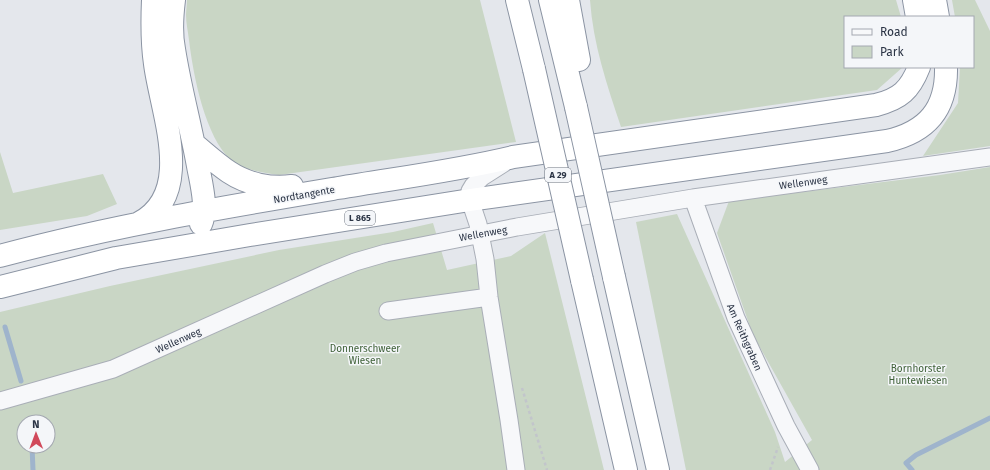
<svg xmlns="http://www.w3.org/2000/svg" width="990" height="470" viewBox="0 0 990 470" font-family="'Fira Sans',sans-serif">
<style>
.green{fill:#c9d6c5;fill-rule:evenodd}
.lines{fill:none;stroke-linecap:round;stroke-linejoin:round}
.stream{stroke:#9fb4cc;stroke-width:5}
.minor-casing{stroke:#a9aeb7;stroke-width:19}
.highway-casing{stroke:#8b94a3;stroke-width:24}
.path{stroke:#c2c5cb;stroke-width:2.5;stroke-dasharray:3 3;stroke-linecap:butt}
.minor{stroke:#f7f8fa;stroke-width:17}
.highway{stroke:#fff;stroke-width:22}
.highway-bridge-casing{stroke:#8b94a3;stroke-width:24;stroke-linecap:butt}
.highway-bridge{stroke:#fff;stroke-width:22}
.labels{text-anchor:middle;stroke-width:3;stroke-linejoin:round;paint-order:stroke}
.shield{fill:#f4f6f9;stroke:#676e7b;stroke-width:1}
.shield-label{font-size:9px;font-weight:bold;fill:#2b3445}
.street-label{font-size:10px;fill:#2b3445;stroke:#f4f6f9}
.park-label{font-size:10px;fill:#3f6138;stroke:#f4f6f9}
</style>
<rect width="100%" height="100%" fill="#e4e7ec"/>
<!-- green -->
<path class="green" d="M187,0H480L516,142L279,175C266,173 243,170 232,161C205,138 193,74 189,40C188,32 186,23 186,15C186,10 187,5 187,0Z
M590,0H896L901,17H845V67H903L877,90L621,127C607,85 593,44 590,0Z
M952,0H975L990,31V146L923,156L958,103L960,67H973V17H955Z
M0,152L13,193L103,174L117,204L87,216L0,230Z
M990,167V470H686L636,222L677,214L775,432L785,462L812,440L753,335L717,233L729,201L940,175Z
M433,223L447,270L511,256L545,233L604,470H0V312L110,286L279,250L393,232ZM24,422H48V446H24Z"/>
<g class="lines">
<!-- stream -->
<path class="stream" d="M5,327L21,381
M32,418V422
M32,446L33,470
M912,470L906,463L916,455L990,418"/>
<!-- minor casing -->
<g class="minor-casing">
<path id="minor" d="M504,163L482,177L473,186L470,191L469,197L478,224L485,259L489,297L509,420L516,470
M693,198L736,318L786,426L810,470
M388,311L489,297
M0,401L113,369L325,274L355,262L386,253L517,227L693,198L990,157"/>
</g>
<!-- highway casing -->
<g class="highway-casing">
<path id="highway" d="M174,0C172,16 171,34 174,49C180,88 191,127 198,166C201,183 208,208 201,224
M517,0L534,69
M550,0L576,107
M568,0L579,60
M914,0L917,17
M935,0L938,17
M194,144C205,153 217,164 229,172C247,184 271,189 292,186
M139,223C196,194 161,112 155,64C152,43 152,22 153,0
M0,256C111,226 225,207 338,188C397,178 455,171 513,157L876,105C900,99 910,90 919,67
M614,277L658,470
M582,280L626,470
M0,287L116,258L250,235L470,200L887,141C927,132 947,109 946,67"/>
</g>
<!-- path -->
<path class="path" d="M522,388L547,470
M770,470L778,447"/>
<!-- minor -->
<use href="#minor" class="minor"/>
<!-- highway -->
<use href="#highway" class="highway"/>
<!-- highway-bridge casing -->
<g class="highway-bridge-casing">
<path id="highway-bridge" d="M534,69L582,280
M576,107L614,277"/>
</g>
<!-- highway-bridge -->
<use href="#highway-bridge" class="highway-bridge"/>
</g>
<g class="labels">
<!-- shield labels -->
<g class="shield">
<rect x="545" y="168" width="26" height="14" rx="3"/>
<rect x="345" y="211" width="30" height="14" rx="3"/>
</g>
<g class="shield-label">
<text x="558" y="178">A 29</text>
<text x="360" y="221">L 865</text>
</g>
<!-- street labels -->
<g class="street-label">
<text transform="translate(803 182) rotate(-8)" y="4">Wellenweg</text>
<text transform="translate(304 194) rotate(-10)" y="4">Nordtangente</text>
<text transform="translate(483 233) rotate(-10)" y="4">Wellenweg</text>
<text transform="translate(745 337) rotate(66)" y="4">Am Reithgraben</text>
<text transform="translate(178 340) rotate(-24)" y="4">Wellenweg</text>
</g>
<!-- park labels -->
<g class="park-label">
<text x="365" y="352">Donnerschweer<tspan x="365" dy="12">Wiesen</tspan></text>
<text x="918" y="372">Bornhorster<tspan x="918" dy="12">Huntewiesen</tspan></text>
</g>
</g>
<!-- legend -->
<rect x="844" y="16" width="130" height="52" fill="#f4f6f9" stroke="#a4a8b1"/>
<rect x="852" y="29" width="20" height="6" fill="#f7f8fa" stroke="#a4a8b1"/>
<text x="880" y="36" font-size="12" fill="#2b3445">Road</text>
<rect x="852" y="46" width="20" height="12" fill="#c9d6c5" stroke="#a4a8b1"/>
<text x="880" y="56" font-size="12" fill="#2b3445">Park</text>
<!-- north arrow -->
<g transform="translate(36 434) rotate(359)"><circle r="19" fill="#f4f6f9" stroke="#a4a8b1"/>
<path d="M0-3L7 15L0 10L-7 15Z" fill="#d1495b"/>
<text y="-6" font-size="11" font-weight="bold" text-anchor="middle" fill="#2b3445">N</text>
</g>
</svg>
